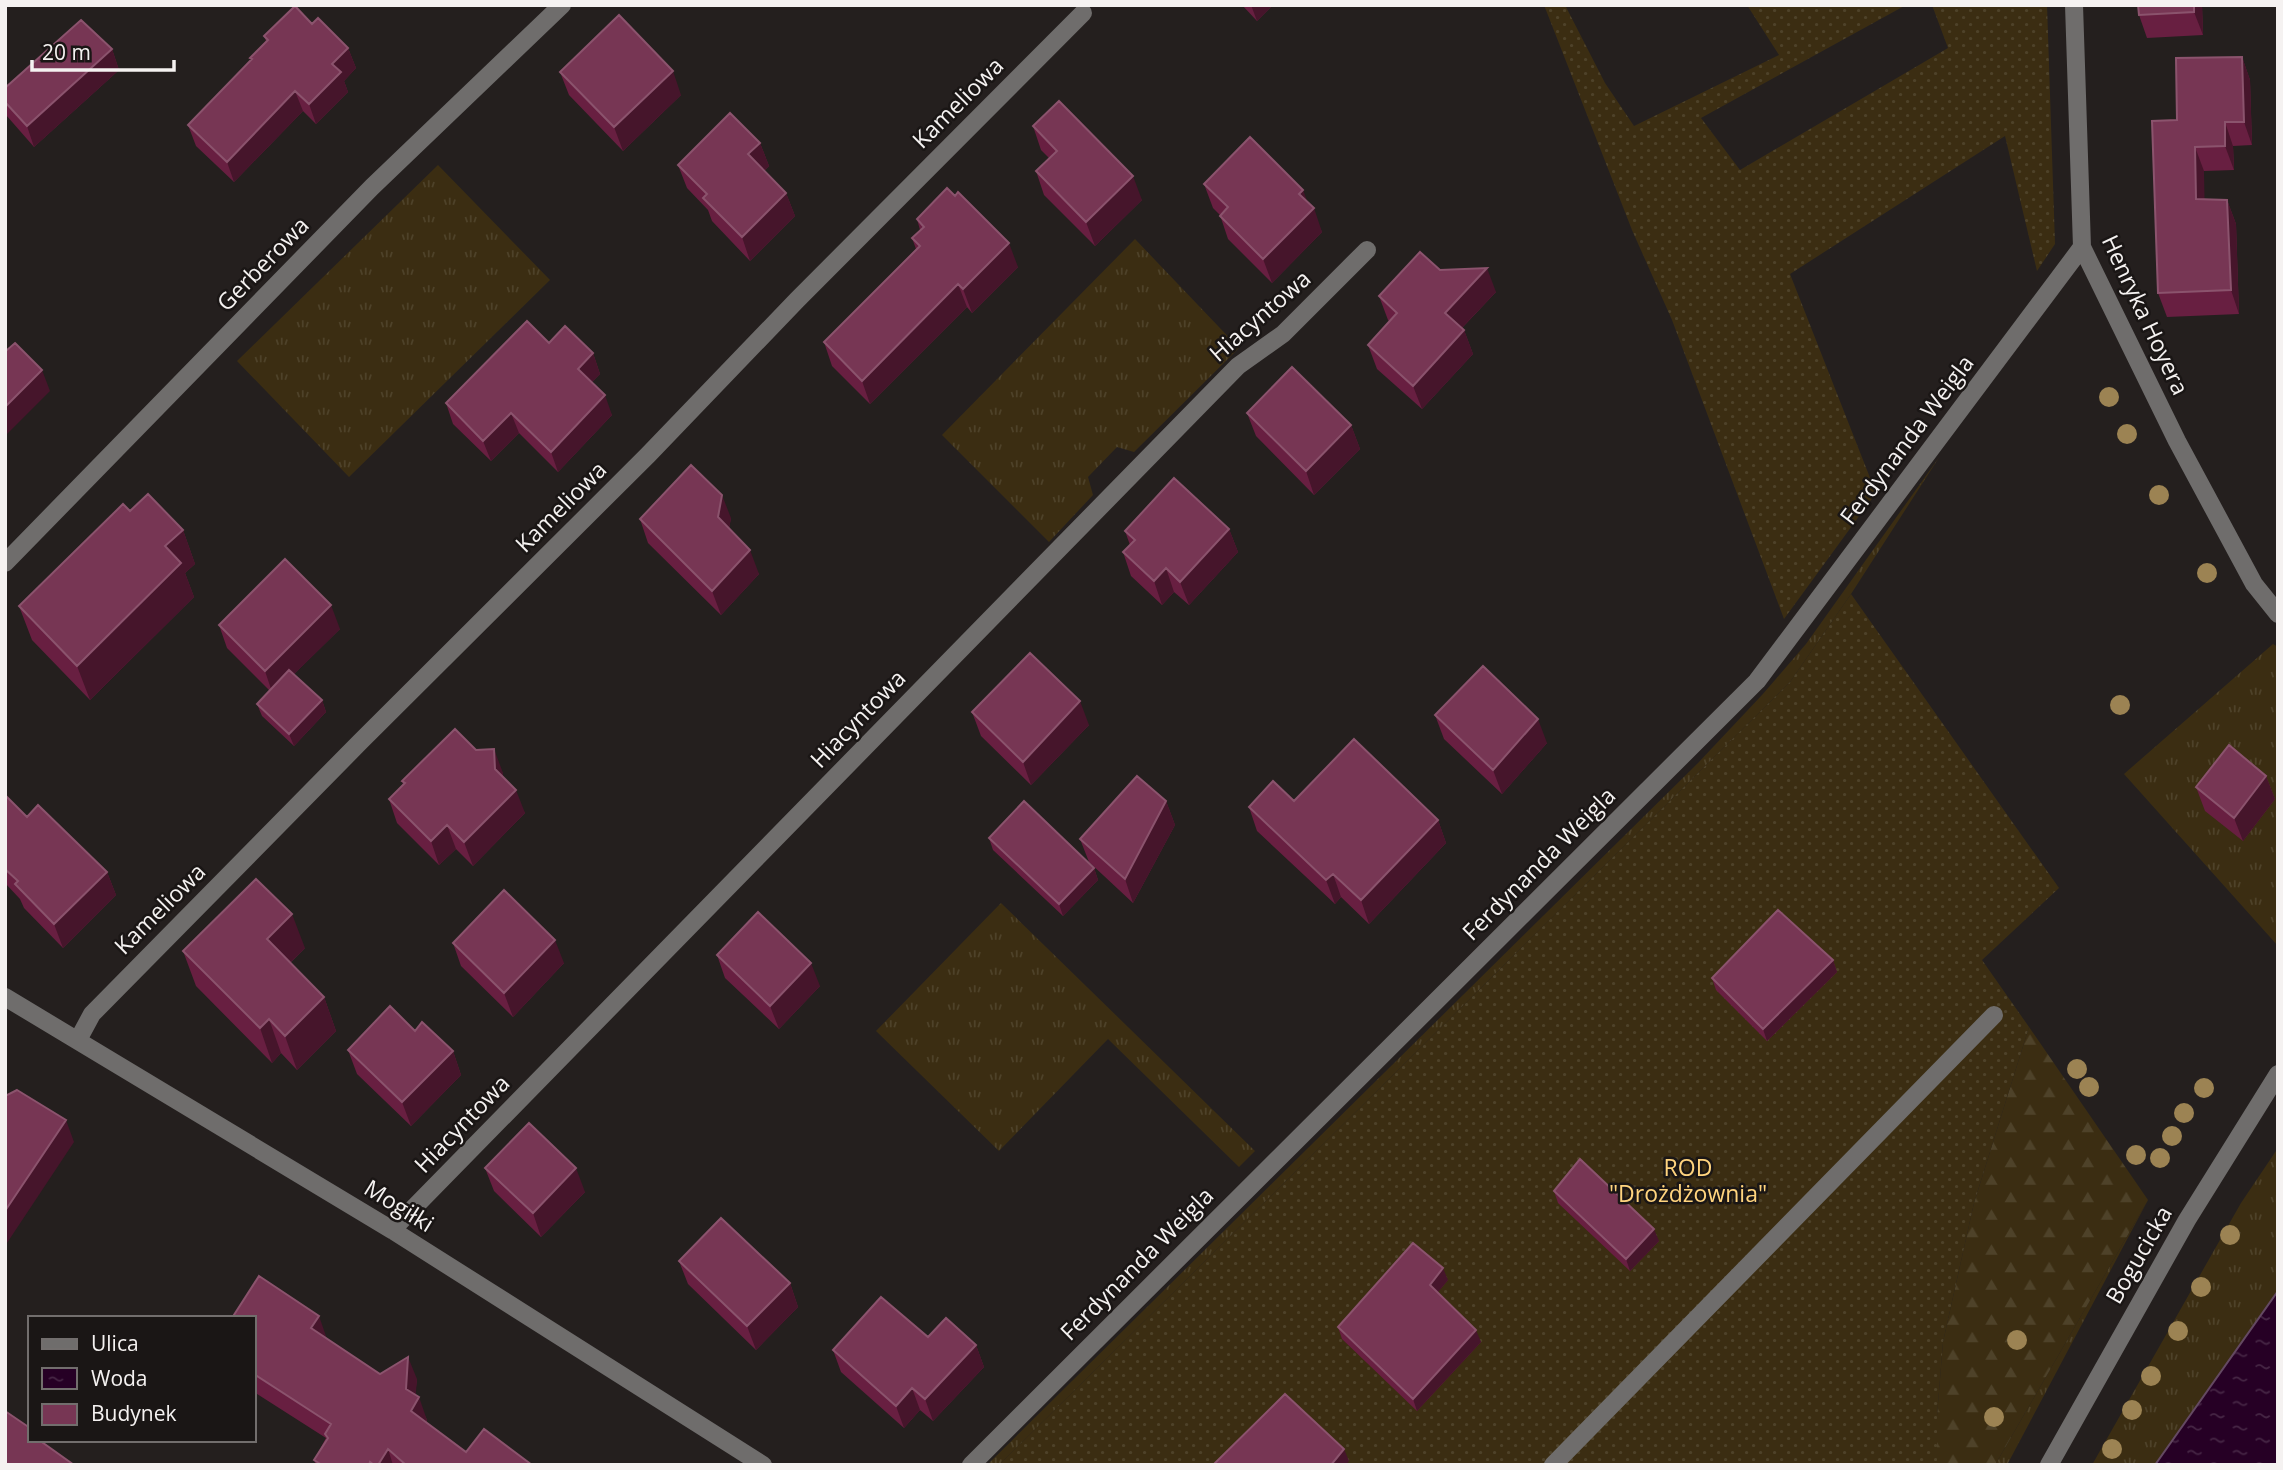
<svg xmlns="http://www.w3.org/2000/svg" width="2283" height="1470" viewBox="0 0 2283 1470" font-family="'Open Sans',sans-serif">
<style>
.grass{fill:url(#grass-tufts)}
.forest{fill:url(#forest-firs)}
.garden{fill:url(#garden-dots)}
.water{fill:url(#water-ripples);stroke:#644962;stroke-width:2}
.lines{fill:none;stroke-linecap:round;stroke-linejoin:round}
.minor{stroke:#6f6d6c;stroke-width:18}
.tree{fill:#9c8353}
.wall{fill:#681f41}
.shaded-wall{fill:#46152b}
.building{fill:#773654;stroke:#8b536d;stroke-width:2}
.labels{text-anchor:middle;stroke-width:5;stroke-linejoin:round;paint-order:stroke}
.street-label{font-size:23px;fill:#f5f2f1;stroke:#1a1615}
.park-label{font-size:23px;fill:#ffd47e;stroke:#1a1615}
</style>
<defs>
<pattern id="grass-tufts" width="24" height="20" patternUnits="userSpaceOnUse" patternTransform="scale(1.75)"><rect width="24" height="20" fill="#3b2d12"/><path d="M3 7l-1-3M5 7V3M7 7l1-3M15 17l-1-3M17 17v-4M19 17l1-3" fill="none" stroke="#4e4229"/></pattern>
<pattern id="forest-firs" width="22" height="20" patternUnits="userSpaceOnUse" patternTransform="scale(1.75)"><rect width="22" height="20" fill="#3b2d12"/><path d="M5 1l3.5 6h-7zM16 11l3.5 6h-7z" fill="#4e4229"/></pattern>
<pattern id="garden-dots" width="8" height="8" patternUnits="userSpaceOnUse" patternTransform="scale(1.75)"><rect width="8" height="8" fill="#3b2d12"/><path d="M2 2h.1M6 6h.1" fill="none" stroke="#4e4229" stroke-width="1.8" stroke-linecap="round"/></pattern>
<pattern id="water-ripples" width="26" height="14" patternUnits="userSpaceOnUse" patternTransform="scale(1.75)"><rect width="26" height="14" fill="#260025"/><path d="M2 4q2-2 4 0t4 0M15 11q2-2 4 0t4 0" fill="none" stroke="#462645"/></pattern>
</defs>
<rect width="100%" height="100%" fill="#241f1e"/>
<!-- grass -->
<path class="grass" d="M438,165L550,280L349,477L237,361Z
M1135,239L1239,348L1134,452L1117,447L1088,477L1093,495L1049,542L942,435Z
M1940,456L1851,594L1790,682L999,1465H987L1698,763L1762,695L1806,644Z
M2273,644L2278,647V946L2124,774Z
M1001,903L1255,1151L1239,1167L1108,1039L999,1151L876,1031Z
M2278,1148V1291L2155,1465H2092L2241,1203Z
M2148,1200L2007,1465H1995Z"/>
<!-- forest -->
<path class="forest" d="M2029,1027L2148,1200L1995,1465H1937V1416L1943,1342L1974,1203Z"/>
<!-- garden -->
<path class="garden" d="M1544,5H1565L1605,83L1634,126L1779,55L1747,5H1906L1701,118L1740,170L1948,48L1932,5H2047L2055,244L2037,271L2005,136L1790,274L1876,493L1784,619L1672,320L1632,230Z
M1851,594L2059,888L1982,960L2029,1027L1974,1203L1943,1342L1937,1416V1465H999L1790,682Z"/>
<!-- water -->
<path class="water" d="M2278,1291V1465H2155Z"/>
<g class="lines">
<!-- minor -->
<path class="minor" d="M2074,5L2082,247L2177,441L2254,584L2278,614
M5,563L372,187L562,5
M5,997L392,1230L763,1465
M78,1040L92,1014L360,742L648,455L797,300L1083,13
M392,1230L1238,366L1283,334L1367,250
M971,1465L1757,681L2082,247
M1553,1465L1994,1015
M2049,1465L2187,1220L2278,1074"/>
</g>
<!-- trees -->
<g class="tree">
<circle cx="2109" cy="397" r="10"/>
<circle cx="2127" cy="434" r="10"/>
<circle cx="2159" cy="495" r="10"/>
<circle cx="2207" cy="573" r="10"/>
<circle cx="2120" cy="705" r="10"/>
<circle cx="2077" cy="1069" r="10"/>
<circle cx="2089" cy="1087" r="10"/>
<circle cx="2204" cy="1088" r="10"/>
<circle cx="2184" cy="1113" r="10"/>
<circle cx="2172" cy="1136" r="10"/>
<circle cx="2136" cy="1155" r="10"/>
<circle cx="2160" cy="1158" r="10"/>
<circle cx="2230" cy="1235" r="10"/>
<circle cx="2201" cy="1287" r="10"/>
<circle cx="2178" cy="1331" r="10"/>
<circle cx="2017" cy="1340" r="10"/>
<circle cx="2151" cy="1376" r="10"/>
<circle cx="2132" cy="1410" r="10"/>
<circle cx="1994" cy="1417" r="10"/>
<circle cx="2112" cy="1449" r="10"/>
</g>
<!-- wall -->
<path class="wall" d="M1242,5H1273L1257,21Z
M2202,5L2203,35L2147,38L2139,15Z
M312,24L348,48L356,68L344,81L348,92L316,124L303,111L234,182L196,146L188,125L251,60L250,58L266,41L264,36Z
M112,49L119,70L34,147L6,115L5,88Z
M2242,57L2250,80L2252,145L2233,146L2234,170L2204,171V199L2227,200L2236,224L2239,314L2167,317L2158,293L2177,120Z
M560,72L681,95L623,151L569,95Z
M1033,126L1142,200L1095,246L1044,195L1036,171L1049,158L1041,150Z
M760,143L769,166L764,171L786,193L795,216L750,261L712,221L708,210L687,188L678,165Z
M1204,184L1307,202L1322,232L1272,283L1228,239L1220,215L1213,208Z
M917,219L1018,267L972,313L967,307L870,404L832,366L824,342L916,249L912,238L920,230Z
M1440,270L1496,292L1462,328L1464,330L1473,354L1422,409L1377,369L1368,345L1389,321L1388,320L1379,296Z
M549,343L593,353L600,374L592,382L612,415L558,472L519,433L491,461L453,424L446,403Z
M1247,413L1351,425L1360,449L1314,495L1256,436Z
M130,511L183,530L195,564L185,573L194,597L90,700L32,640L19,606Z
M731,518L729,528L759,574L721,615L648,543L640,519Z
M1229,529L1238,552L1189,605L1174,592L1162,605L1131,576L1123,552L1130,545L1125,531Z
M219,625L340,629L294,674L322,700L326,712L294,746L262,716L257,704L270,691L227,648Z
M972,712L1089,725L1031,785L981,736Z
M1435,715L1547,743L1502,794L1444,739Z
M476,750L503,773V777L525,813L473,866L456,849L439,865L397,823L389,799L403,784L402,781Z
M2266,776L2275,799L2243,841L2205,811L2196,787Z
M5,795L27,817L107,872L116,895L63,948L24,908L20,899L5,883Z
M1166,801L1175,825L1133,903L1089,862L1080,839Z
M1294,801L1438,820L1446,843L1369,924L1341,897L1335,904L1257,831L1249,807Z
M989,838L1094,868L1098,880L1063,916L993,850Z
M453,943L564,963L513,1017L461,966Z
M305,948L290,963L324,997L336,1031L297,1070L281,1053L272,1063L196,986L183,951Z
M717,955L820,986L779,1029L725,978Z
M1833,960L1837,972L1767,1041L1716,990L1712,978Z
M415,1031L453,1051L461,1075L411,1126L357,1074L348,1050Z
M485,1168L585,1192L541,1237L494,1191Z
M1554,1191L1659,1241L1630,1271L1558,1203Z
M679,1261L790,1283L798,1307L756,1350L688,1284Z
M1448,1280L1437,1293L1481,1342L1417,1411L1342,1339L1338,1327Z
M254,1318L327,1339L380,1374L417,1379L415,1395L427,1420L426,1423L466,1452L532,1465H316L314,1460L326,1438L254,1392Z
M928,1337L976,1345L984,1367L933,1421L920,1410L904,1428L841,1372L833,1350Z"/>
<!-- shaded-wall -->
<path class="shaded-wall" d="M1251,5H1273L1257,21Z
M2194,5H2202L2203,35L2194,12Z
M348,48L356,68L344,81L348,92L316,124L309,104L332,64Z
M112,49L119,70L34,147L27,126Z
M2242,57L2250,80L2252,145L2244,122Z
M673,71L681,95L623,151L614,127Z
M295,91L303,111L234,182L227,162Z
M2225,122L2233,146L2234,170L2225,146Z
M760,143L769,166L757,178L748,154Z
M2195,147L2204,171L2205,223L2196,199Z
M1133,176L1142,200L1095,246L1086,222Z
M1303,190L1311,211L1314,208L1322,232L1272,283L1263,259L1299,194Z
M786,193L795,216L750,261L742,237Z
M2227,200L2236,224L2239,314L2231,290Z
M1009,243L1018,267L972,313L963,289Z
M1487,268L1496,292L1454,336L1445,313Z
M958,284L967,307L870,404L862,381Z
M1464,330L1473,354L1422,409L1413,386Z
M593,353L600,374L585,389L578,369Z
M42,370L50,391L5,436V407Z
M605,395L612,415L558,472L551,452Z
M511,413L519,433L491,461L483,441Z
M1351,425L1360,449L1314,495L1306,471Z
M722,495L731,518L727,541L718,517Z
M1229,529L1238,552L1189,605L1180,582Z
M183,530L195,564L185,573L194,597L90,700L77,666L165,546Z
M750,550L759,574L721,615L712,591Z
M1166,568L1174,592L1162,605L1154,581Z
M331,605L340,629L273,695L265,671Z
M322,700L326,712L294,746L289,734Z
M1080,701L1089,725L1031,785L1023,762Z
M1538,719L1547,743L1502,794L1493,770Z
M494,749L503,773L504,792L495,769Z
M2266,776L2275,799L2243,841L2234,818Z
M516,790L525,813L473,866L464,842Z
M1166,801L1175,825L1133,903L1125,879Z
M1438,820L1446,843L1369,924L1361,900Z
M447,825L456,849L439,865L431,841Z
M1094,868L1098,880L1063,916L1059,904Z
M107,872L116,895L63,948L54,924Z
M1333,874L1341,897L1335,904L1326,880Z
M292,914L305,948L279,973L267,939Z
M555,940L564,963L513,1017L504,993Z
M1833,960L1837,972L1767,1041L1763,1029Z
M811,963L820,986L779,1029L770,1006Z
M324,997L336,1031L297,1070L285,1036Z
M269,1019L281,1053L272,1063L260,1028Z
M453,1051L461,1075L411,1126L402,1102Z
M66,1120L74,1142L5,1246V1211Z
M576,1168L585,1192L541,1237L533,1213Z
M1654,1229L1659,1241L1630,1271L1626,1259Z
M1443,1268L1448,1280L1434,1297L1430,1285Z
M790,1283L798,1307L756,1350L747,1326Z
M319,1316L327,1339L311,1328Z
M1476,1330L1481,1342L1417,1411L1413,1399Z
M976,1345L984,1367L933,1421L925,1399Z
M408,1357L417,1379L415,1404L419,1397L427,1420L419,1434L411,1411L406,1389Z
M912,1388L920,1410L904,1428L896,1406Z
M388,1449L393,1465H378Z
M1344,1449L1349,1461L1346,1465H1331Z"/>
<!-- building -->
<path class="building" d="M2138,5H2194V12L2139,15Z
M295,6L312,24L318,18L348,48L332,64L341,72L309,104L295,91L227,162L188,125L252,59L250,58L268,40L264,36Z
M619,15L673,71L614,127L560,72Z
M81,20L112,49L27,126L5,102V88Z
M2242,57L2244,122H2225V146L2195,147L2196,199L2227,200L2231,290L2158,293L2152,121L2177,120L2176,58Z
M1059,101L1133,176L1086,222L1036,171L1057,151L1033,126Z
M730,113L760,143L748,154L786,193L742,237L703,198L707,194L678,165Z
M1250,137L1303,190L1299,194L1314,208L1263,259L1220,216L1228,207L1204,184Z
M947,188L955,196L958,192L1009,243L963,289L958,284L862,381L824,342L920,246L912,238L924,227L917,219Z
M1420,252L1440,270L1487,268L1445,313L1464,330L1413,386L1368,345L1397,313L1379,296Z
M527,321L549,343L565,326L593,353L578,369L605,395L551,452L511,413L483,441L446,403Z
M15,343L42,370L5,407V350L6,351Z
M1292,367L1351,425L1306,471L1247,413Z
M691,465L722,495L718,517L750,550L712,591L640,519Z
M1174,478L1229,529L1180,582L1166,568L1154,581L1123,552L1135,540L1125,531Z
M148,494L183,530L165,546L181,563L77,666L19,606L123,504L130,511Z
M285,559L331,605L265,671L219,625Z
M1030,653L1080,701L1023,762L972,712Z
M1483,666L1538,719L1493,770L1435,715Z
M289,670L322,700L289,734L257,704Z
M455,729L476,750L494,749L495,769L516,790L464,842L447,825L431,841L389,799L405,783L402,781Z
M1354,739L1438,820L1361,900L1333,874L1326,880L1249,807L1273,781L1294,801Z
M2229,745L2266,776L2234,818L2196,787Z
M1137,776L1166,801L1125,879L1080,839Z
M5,795L27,817L38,805L107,872L54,924L15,884L18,881L5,869Z
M1024,801L1094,868L1059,904L989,838Z
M256,879L292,914L267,939L324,997L285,1036L269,1019L260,1028L183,951Z
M504,890L555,940L504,993L453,943Z
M1778,910L1833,960L1763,1029L1712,978Z
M758,912L811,963L770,1006L717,955Z
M390,1006L415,1031L422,1022L453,1051L402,1102L348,1050Z
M17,1090L66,1120L5,1211V1096Z
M529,1123L576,1168L533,1213L485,1168Z
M1580,1159L1654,1229L1626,1259L1554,1191Z
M721,1218L790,1283L747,1326L679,1261Z
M1413,1243L1443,1268L1430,1285L1476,1330L1413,1399L1338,1327Z
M259,1276L319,1316L311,1328L380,1374L408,1357L406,1389L419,1397L411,1411L466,1452L484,1429L532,1465H406L388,1449L378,1465H374L370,1462L369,1465H322L314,1460L328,1438L325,1434L331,1424L254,1374V1318H232Z
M881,1297L928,1337L946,1318L976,1345L925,1399L912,1388L896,1406L833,1350Z
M1285,1394L1344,1449L1331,1465H1213Z
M5,1411L30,1428L28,1432L30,1434V1440H39L74,1465H5Z"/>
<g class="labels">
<!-- street labels -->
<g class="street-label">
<text transform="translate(958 103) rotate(-45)" y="8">Kameliowa</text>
<text transform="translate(263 264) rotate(-46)" y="8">Gerberowa</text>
<text transform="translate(2145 315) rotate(65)" y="8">Henryka Hoyera</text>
<text transform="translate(1260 316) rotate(-41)" y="8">Hiacyntowa</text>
<text transform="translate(1907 440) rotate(-53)" y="8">Ferdynanda Weigla</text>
<text transform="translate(561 507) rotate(-45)" y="8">Kameliowa</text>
<text transform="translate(858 719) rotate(-46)" y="8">Hiacyntowa</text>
<text transform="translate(1539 864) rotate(-45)" y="8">Ferdynanda Weigla</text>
<text transform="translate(160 909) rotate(-45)" y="8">Kameliowa</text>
<text transform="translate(462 1124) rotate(-46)" y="8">Hiacyntowa</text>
<text transform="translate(399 1206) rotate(32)" y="8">Mogiłki</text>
<text transform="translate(2139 1255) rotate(-60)" y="8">Bogucicka</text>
<text transform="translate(1137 1264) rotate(-45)" y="8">Ferdynanda Weigla</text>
</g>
<!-- park labels -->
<g class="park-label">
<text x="1688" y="1176">ROD<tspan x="1688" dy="26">"Drożdżownia"</tspan></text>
</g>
</g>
<!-- border -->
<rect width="2283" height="1470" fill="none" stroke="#f5f2f1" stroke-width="14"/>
<!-- legend -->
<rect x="28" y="1316" width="228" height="126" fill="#1a1615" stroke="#726e6d" stroke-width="2"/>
<rect x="42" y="1339" width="35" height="10" fill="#6f6d6c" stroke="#726e6d" stroke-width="2"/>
<text x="91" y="1351" font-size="21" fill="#f5f2f1">Ulica</text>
<rect x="42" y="1368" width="35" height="21" fill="url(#water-ripples)" stroke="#726e6d" stroke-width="2"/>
<text x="91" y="1386" font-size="21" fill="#f5f2f1">Woda</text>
<rect x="42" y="1404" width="35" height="21" fill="#773654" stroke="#726e6d" stroke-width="2"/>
<text x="91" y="1421" font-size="21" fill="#f5f2f1">Budynek</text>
<!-- scale -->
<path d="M32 60v10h142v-10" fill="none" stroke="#f5f2f1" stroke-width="3.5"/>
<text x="42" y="60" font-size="21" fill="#f5f2f1" stroke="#1a1615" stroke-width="5" paint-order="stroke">20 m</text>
</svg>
